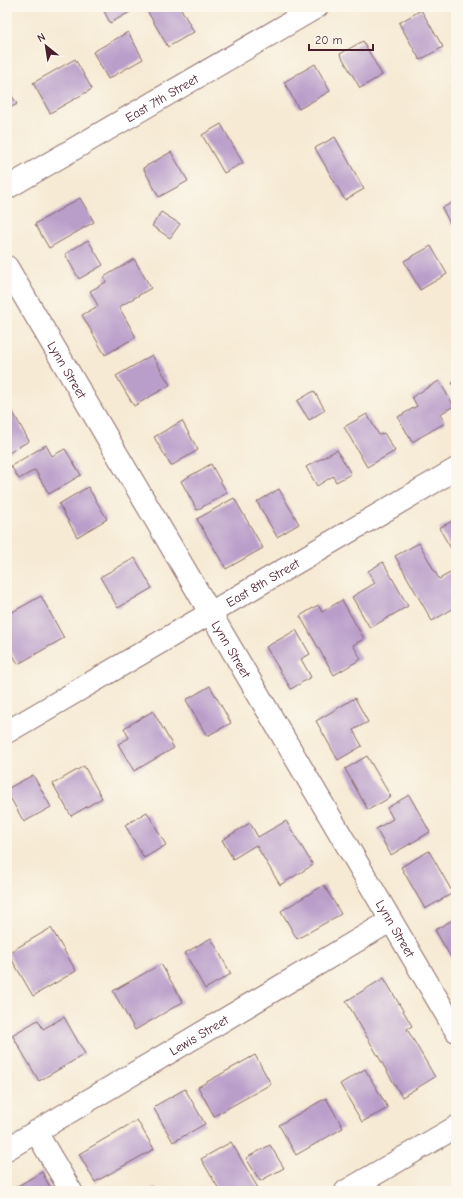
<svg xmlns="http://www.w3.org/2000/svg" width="463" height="1198" viewBox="0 0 463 1198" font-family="'Comic Neue',sans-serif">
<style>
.building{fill:#b99eca}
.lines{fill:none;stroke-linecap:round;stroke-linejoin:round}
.street-casing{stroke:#866666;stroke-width:24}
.street{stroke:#fff;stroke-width:22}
.labels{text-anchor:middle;stroke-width:4;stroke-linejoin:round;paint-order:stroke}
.street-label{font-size:13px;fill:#4a1f2b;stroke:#fbf7ec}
</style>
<rect width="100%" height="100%" fill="#fbf7ec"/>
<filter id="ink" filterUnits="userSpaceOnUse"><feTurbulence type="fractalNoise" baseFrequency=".025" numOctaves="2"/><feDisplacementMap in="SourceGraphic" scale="8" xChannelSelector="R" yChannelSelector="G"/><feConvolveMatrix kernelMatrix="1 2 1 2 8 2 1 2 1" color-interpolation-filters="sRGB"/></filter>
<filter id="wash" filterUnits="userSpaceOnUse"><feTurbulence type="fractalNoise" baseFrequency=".012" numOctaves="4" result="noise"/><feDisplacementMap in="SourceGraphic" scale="16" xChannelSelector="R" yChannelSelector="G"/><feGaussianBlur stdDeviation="0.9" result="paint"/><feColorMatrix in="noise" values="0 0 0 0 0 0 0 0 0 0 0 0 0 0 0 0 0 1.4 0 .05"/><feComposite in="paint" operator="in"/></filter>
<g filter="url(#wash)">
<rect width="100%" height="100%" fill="#f6ead4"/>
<g id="blocks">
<!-- building -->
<path class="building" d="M102,7H128L130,12L110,23Z
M145,7H180L194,32L168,47Z
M421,10L443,47L420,60L399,23Z
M128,32L143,59L108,79L93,52Z
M363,41L382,75L360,88L340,54Z
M75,59L92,89L50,113L33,83Z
M315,64L330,91L299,109L284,82Z
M7,88L17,104L7,110Z
M221,124L243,163L224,173L202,135Z
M7,129L11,136L7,139Z
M335,137L364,189L345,200L315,148Z
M171,152L188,181L159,197L143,168Z
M80,198L94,222L49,248L35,224Z
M456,201V223L451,225L442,208Z
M161,212L180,224L170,238L152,226Z
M88,240L103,265L79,279L65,254Z
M431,246L447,274L420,290L404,261Z
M134,259L151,288L119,307L136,337L105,355L82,315L98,306L90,291L106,282L104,277Z
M152,355L170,385L134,406L116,376Z
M456,380V390L452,383Z
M439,381L454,406L440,414L445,423L412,442L398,417L417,406L412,397Z
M314,391L325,410L309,420L297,401Z
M10,407L29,441L7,454V408Z
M367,414L379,435L384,433L395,451L367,467L344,427Z
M182,421L198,450L171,466L154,437Z
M46,445L52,456L65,449L81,475L49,494L35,470L19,479L11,466Z
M337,450L351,474L336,482L333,476L317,486L306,467Z
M211,464L227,493L197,510L181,481Z
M88,487L107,519L77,537L59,504Z
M279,489L299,524L277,537L257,502Z
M234,498L263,548L226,569L197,519Z
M456,519V557L439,528Z
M419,543L439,579L452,572L456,579V607L432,621L395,556Z
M135,558L152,588L118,608L100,577Z
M383,562L408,606L370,628L352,597L375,583L368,571Z
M41,596L64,638L18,664L7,644V615Z
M342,600L364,639L353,645L361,659L334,675L300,616L318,605L322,612Z
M296,630L310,654L301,659L311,677L291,689L266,647Z
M210,686L231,723L207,736L186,700Z
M355,698L368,722L353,730L362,746L338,760L316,721Z
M153,711L174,748L134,771L118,744L129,738L124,728Z
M367,756L391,797L368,810L345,769Z
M84,766L102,798L71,816L53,784Z
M33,775L51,807L24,822L7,792V789Z
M409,795L430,832L391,855L376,829L393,819L387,808Z
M147,812L166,845L144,858L125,825Z
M286,821L313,865L280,885L256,845L233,859L222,840L250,823L258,837Z
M429,851L453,893L425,909L401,867Z
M324,885L341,914L297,939L281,911Z
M456,918V966L435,930Z
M51,928L76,971L33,996L8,953Z
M211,938L231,974L205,989L185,953Z
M161,964L183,1002L135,1030L113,991Z
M384,978L412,1026L407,1029L435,1077L402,1097L346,1001Z
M64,1017L85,1054L39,1081L12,1035L38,1020L43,1029Z
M255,1055L271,1084L214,1116L198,1087Z
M365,1069L388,1108L362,1122L340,1084Z
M185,1089L205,1124L173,1142L153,1107Z
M326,1098L343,1128L296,1155L279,1125Z
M137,1120L154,1149L95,1182L79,1154Z
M231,1142L258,1188L252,1191H220L201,1159Z
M270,1145L284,1168L260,1181L246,1158Z
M42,1172L52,1191H9Z
M155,1187L157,1191H149Z"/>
</g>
</g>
<g filter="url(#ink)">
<use href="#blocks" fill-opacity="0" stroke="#866666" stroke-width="1"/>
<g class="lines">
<!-- street casing -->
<g class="street-casing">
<g id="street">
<path id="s1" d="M7,188L317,7"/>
<path id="s2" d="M7,267L456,1031"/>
<path id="s3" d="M7,732L456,469"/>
<path d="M36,1132L71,1191"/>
<path id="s4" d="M7,1149L390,921"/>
<path d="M346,1191L456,1127"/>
</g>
</g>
<!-- street -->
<use href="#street" class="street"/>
</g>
</g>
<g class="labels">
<!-- street labels -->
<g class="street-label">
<text dy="5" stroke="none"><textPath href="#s1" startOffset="179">East 7th Street</textPath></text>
<text dy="5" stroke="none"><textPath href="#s2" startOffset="119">Lynn Street</textPath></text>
<text dy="5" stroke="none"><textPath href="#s3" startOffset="296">East 8th Street</textPath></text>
<text dy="5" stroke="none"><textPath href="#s2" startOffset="443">Lynn Street</textPath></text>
<text dy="5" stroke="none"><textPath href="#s2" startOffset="767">Lynn Street</textPath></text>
<text dy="5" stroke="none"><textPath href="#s4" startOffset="223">Lewis Street</textPath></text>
</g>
</g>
<!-- margin -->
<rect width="463" height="1198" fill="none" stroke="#fbf7ec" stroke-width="24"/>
<!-- north arrow -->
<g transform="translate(46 46) rotate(330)" stroke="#fbf7ec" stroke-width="3" paint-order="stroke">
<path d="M0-3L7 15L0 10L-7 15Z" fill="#4a1f2b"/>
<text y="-6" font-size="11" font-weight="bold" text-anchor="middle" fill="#4a1f2b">N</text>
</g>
<!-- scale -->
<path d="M309 44v6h64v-6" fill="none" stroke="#4a1f2b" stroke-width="2"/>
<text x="315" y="44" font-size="12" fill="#4a1f2b" stroke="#fbf7ec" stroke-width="3" paint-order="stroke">20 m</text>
</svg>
